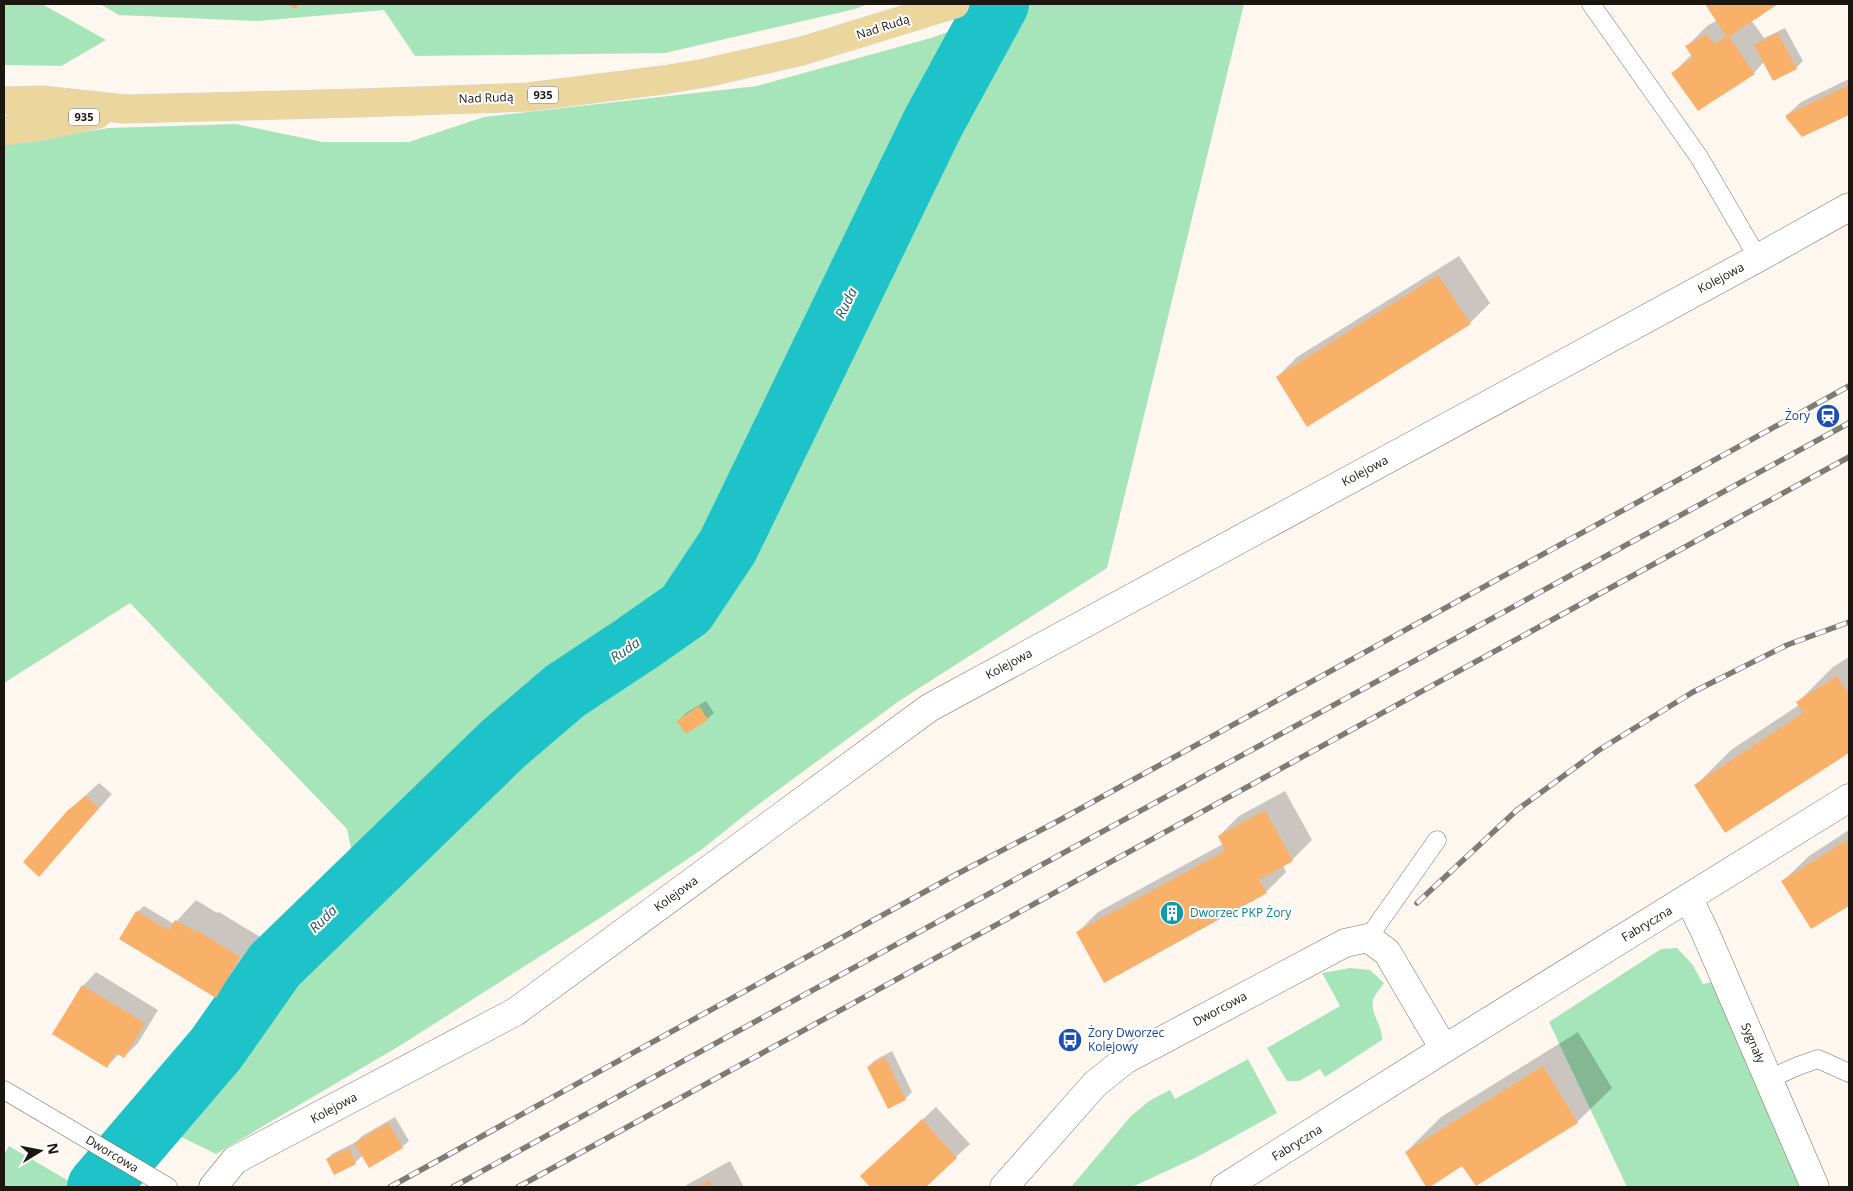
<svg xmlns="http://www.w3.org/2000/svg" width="1853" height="1191" viewBox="0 0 1853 1191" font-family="'Open Sans',sans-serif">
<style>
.green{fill:#a6e5b9}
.shadow{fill:#0003}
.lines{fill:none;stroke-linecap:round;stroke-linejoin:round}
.river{stroke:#1ec2c9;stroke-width:62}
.building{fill:#f9b16a}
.service-casing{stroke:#807163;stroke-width:19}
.minor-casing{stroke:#807163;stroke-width:29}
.primary-casing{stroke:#d6d5d4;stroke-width:29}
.service{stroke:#fff;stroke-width:18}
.minor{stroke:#fff;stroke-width:28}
.primary{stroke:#ebd79d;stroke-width:28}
.rail-casing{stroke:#807a74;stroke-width:5.5}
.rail{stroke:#fff;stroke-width:4;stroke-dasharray:11;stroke-linecap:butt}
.labels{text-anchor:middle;stroke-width:4;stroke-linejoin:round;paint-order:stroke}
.shield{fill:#fff;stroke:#605c58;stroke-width:1}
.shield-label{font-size:11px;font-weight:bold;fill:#1c1611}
.street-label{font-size:12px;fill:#1c1611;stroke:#fff}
.transit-label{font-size:12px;fill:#164399;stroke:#fff;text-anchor:end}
.culture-label{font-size:12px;fill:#0d838f;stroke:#fff;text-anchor:start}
.water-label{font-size:14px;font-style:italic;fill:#1e5a5d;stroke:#fff}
</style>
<rect width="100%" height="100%" fill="#fef7f0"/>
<!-- green -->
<path class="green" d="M4,4H42L106,40L61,66L4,65Z
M100,4H868L855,9L665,53L415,56L384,10L258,21L119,15Z
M1026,4H1244L1107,568L899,701L755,807L701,850L600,918L401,1045L216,1154L167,1130L278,986L364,911L347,829L130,603L4,683V145L109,128L236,124L323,142H409L484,117L757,86L931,38Z
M1677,948L1693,965L1703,984L1712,982L1800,1187H1627L1549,1022L1661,949Z
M1350,968L1370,970L1384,983C1381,988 1375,994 1373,1000C1370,1014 1383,1026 1382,1040L1325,1077L1320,1069L1299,1081H1287L1267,1048L1340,1006L1322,973Z
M1248,1059L1277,1113L1197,1157L1132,1187H1071L1131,1116L1149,1101L1170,1090L1175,1099Z
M9,1146L79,1187H4V1155Z"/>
<!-- shadow -->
<path class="shadow" d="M1706,4H1775L1751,20L1764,38L1785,28L1803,61L1796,68L1774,80L1764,62L1754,73H1673L1692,54L1687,46L1707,26L1717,20Z
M1849,79V114L1803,136L1787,115L1801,102Z
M1459,256L1490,303L1470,323L1277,377L1297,357Z
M1849,657V751L1726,831L1696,785L1731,750L1799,705L1798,702L1833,667Z
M706,701L714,713L707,719L679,720L686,713Z
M99,783L112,794L39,875L70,810Z
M1285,791L1312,840L1292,860L1283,865L1286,872L1266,892L1078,932L1098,912L1223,844L1219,836L1239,816Z
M1849,830V904L1812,927L1783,881L1809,856Z
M196,900L217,913L219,912L260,937L236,976L216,996L137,912L144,906L174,924Z
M96,972L158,1010L138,1043L124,1057L119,1054L107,1066L83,986Z
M1578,1032L1612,1088L1577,1122L1463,1164L1428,1187L1406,1152L1441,1117Z
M892,1051L912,1092L905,1099L868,1067L875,1060Z
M936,1107L970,1144L924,1187H872L862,1176Z
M395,1117L409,1141L402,1147L363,1155L355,1163L326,1160L332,1154L356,1142L362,1136Z
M730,1161L744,1187H683Z"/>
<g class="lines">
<!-- river -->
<path class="river" d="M98,1187L216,1049L275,965L503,744L565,691L636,644L686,609L728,546L933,123L998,4"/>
</g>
<!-- building -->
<path class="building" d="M285,4H299L296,9Z
M1705,4H1778L1729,37L1755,74L1698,111L1671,73L1693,58L1685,46L1707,34L1714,44L1726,36Z
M1778,33L1797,69L1773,81L1754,45Z
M1849,85V115L1802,137L1786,118V115Z
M1438,275L1471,324L1307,427L1276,377Z
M1837,676L1849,695V753L1725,833L1694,785L1803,713L1796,702Z
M699,706L708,720L686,734L677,722L678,720Z
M85,796L99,808L39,877L23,862L67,811Z
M1265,810L1293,861L1259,880L1267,893L1104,983L1076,932L1225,851L1218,836Z
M1849,839V906L1811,929L1781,881Z
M136,911L169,930L175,920L197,932L198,931L240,957L216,998L119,939Z
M82,985L145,1023L124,1058L116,1053L107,1068L52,1034Z
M885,1057L906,1100L888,1109L867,1067Z
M1543,1066L1578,1123L1476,1186L1462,1166L1430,1187H1426L1405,1152Z
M922,1119L957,1158L926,1187H870L860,1176Z
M388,1123L403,1148L369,1168L354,1143Z
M349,1148L356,1164L334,1175L326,1159Z
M709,1180L713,1187H697Z"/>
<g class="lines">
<!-- service casing -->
<g class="service-casing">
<path id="service" d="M1591,4L1699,157L1758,258
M1368,938L1437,840
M1769,1079L1798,1066L1818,1059L1849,1073
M4,1090L168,1187"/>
</g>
<!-- minor casing -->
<g class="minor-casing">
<path id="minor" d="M1689,899L1705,932L1815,1187
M213,1187L235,1160L515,1012L929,708L1758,258L1849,207
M1004,1187L1095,1084L1125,1060L1345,943L1368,938L1387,952L1444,1049
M1225,1187L1444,1049L1849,798"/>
</g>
<!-- primary casing -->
<g class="primary-casing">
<path id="primary" d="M4,101L42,100L125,109L359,103L528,97L663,80L705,73L802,51L955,4
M4,131L43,126L98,114"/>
</g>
<!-- service -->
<use href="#service" class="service"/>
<!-- minor -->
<use href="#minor" class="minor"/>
<!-- primary -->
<use href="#primary" class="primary"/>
<!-- rail casing -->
<g class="rail-casing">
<path id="rail" d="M1417,903L1517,810L1599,750L1693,692L1787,645L1849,622
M390,1187L957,874L1058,821L1849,386
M453,1187L1849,423
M518,1187L1849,457"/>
</g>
<!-- rail -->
<use href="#rail" class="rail"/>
</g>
<!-- icons -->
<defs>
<g id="station-disc" transform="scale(1.25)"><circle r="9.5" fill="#1a4fb4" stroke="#fff"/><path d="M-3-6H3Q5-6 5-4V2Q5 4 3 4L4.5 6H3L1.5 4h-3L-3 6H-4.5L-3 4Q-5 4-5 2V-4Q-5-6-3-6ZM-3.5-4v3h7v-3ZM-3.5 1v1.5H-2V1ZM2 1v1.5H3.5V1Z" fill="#fff"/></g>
<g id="building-disc" transform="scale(1.25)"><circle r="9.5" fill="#0f9aa8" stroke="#fff"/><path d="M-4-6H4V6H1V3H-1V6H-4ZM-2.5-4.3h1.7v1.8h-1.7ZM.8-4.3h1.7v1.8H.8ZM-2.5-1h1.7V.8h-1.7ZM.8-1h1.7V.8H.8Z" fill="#fff"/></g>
<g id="bus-disc" transform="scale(1.25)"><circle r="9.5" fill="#1a4fb4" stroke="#fff"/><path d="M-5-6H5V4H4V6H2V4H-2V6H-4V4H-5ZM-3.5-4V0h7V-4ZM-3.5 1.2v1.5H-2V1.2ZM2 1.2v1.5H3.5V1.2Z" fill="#fff"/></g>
</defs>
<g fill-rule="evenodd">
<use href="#station-disc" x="1828" y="416"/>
<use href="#building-disc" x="1172" y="913"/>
<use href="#bus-disc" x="1070" y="1040"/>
</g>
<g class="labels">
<!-- shield labels -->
<g class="shield">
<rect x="528" y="86.5" width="30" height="17" rx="4"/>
<rect x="69" y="108.5" width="30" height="17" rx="4"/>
</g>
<g class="shield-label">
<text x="543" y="99">935</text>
<text x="84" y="121">935</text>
</g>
<!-- street labels -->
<g class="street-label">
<text transform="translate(883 27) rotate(-18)" y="4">Nad Rudą</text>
<text transform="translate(486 98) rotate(-2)" y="4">Nad Rudą</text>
<text transform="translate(1721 278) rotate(-28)" y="4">Kolejowa</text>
<text transform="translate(1365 471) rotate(-28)" y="4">Kolejowa</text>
<text transform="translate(1009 664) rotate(-28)" y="4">Kolejowa</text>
<text transform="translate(676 894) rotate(-36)" y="4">Kolejowa</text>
<text transform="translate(1647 924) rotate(-31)" y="4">Fabryczna</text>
<text transform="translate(1220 1009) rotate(-28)" y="4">Dworcowa</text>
<text transform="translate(1753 1043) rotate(67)" y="4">Sygnały</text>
<text transform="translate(334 1108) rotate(-28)" y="4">Kolejowa</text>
<text transform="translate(1297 1143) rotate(-32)" y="4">Fabryczna</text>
<text transform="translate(112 1154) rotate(31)" y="4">Dworcowa</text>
</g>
<!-- transit labels -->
<g class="transit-label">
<text x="1810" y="420">Żory</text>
<text x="1088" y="1037" text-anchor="start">Żory Dworzec<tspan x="1088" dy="14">Kolejowy</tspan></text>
</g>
<!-- culture labels -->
<g class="culture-label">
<text x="1190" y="917">Dworzec PKP Żory</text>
</g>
<!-- water labels -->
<g class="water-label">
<text transform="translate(846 303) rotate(-64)" y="5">Ruda</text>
<text transform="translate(625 650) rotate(-34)" y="5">Ruda</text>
<text transform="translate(323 919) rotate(-44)" y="5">Ruda</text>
</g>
</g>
<!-- border -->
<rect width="1853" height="1191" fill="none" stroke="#1c1611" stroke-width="10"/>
<!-- north arrow -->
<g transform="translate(40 1151) rotate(80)" stroke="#ffffff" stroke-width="4" paint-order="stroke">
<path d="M0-4L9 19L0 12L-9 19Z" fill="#1c1611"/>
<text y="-8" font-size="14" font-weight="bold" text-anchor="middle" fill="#1c1611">N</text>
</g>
</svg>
